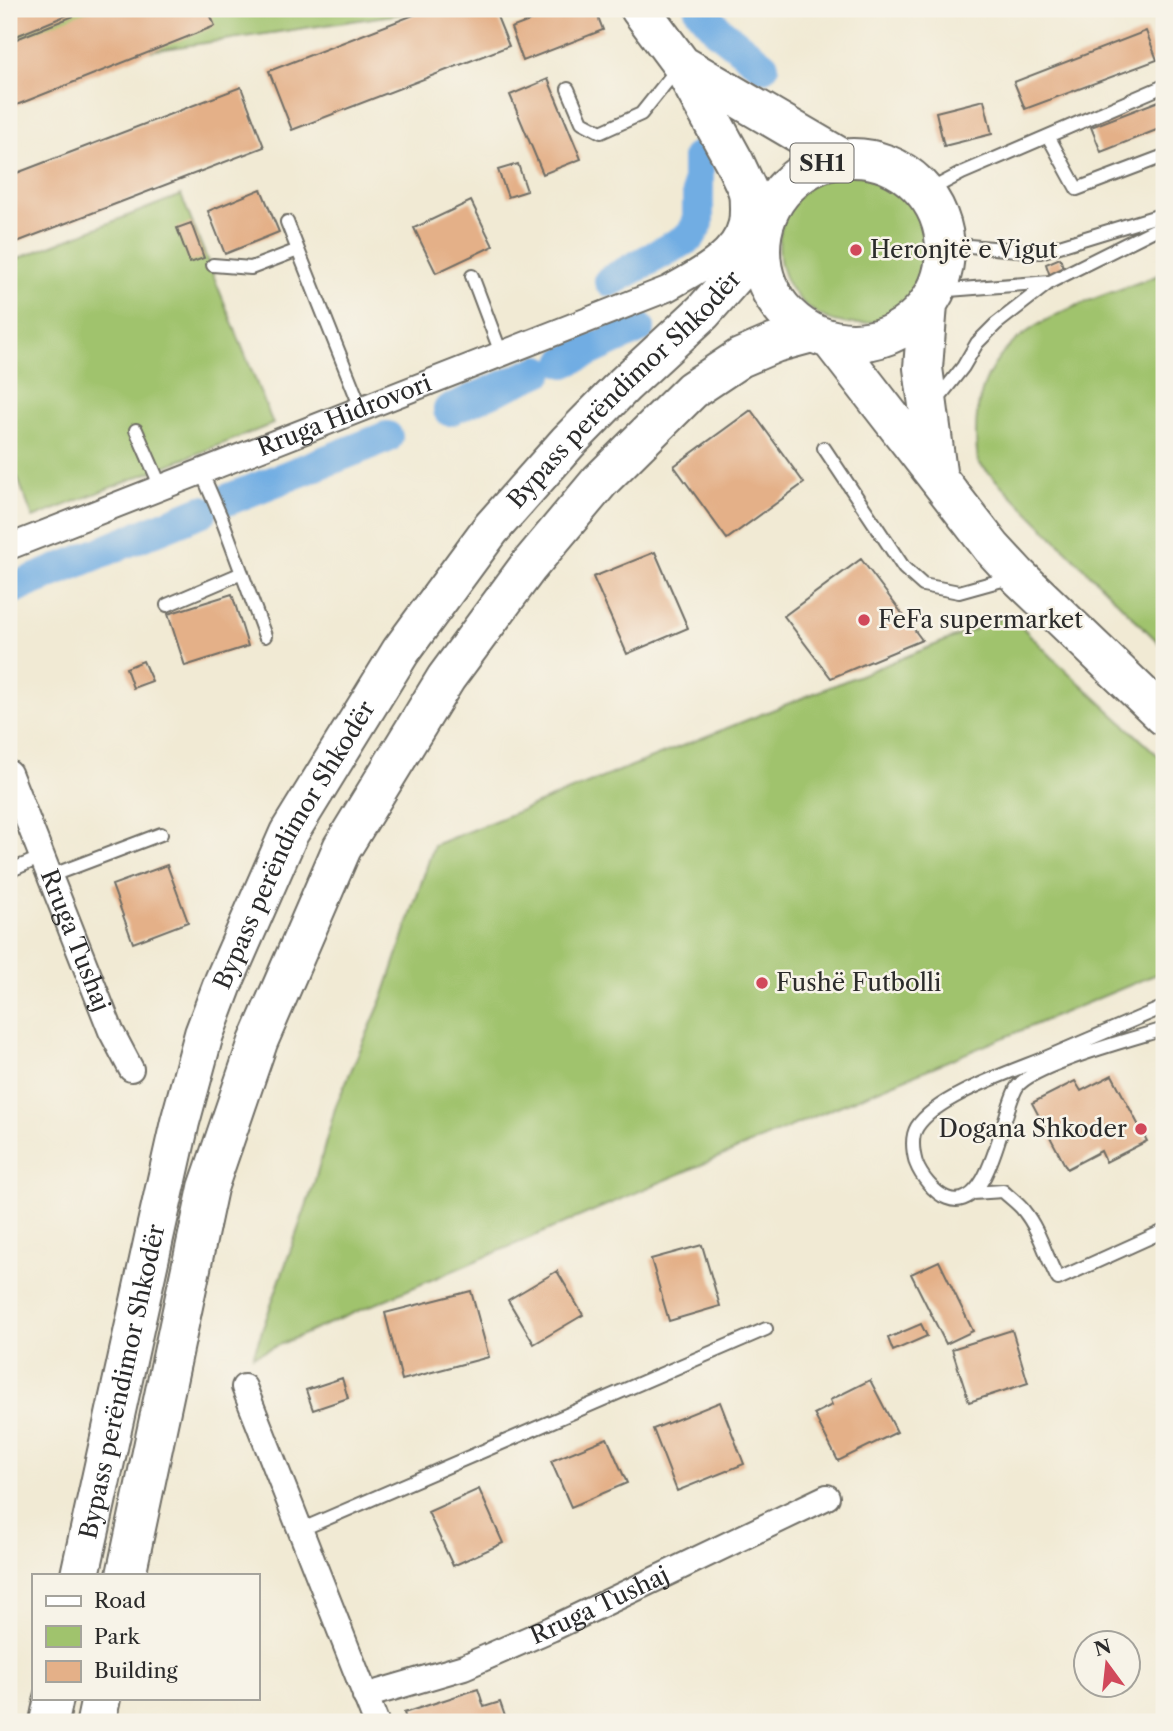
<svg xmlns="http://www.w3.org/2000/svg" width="1173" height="1731" viewBox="0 0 1173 1731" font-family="'Libre Caslon Text',serif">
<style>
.green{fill:#a0c36d;stroke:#66774c;stroke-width:2}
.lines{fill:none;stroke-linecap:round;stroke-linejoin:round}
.canal{stroke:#71ade3;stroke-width:32}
.building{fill:#e4b088}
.service-casing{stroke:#706e66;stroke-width:16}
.minor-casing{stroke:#706e66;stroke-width:28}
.primary-casing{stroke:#706e66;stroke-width:42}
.trunk-casing{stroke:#706e66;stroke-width:42}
.service{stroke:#fff;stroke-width:12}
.minor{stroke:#fff;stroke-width:24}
.primary{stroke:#fff;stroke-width:38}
.trunk{stroke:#fff;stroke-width:38}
.poi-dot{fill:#d1495b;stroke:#f7f3e8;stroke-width:2.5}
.labels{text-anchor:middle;stroke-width:5;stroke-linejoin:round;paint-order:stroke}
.shield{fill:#f7f3e8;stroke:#686764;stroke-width:2}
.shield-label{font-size:23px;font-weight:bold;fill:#2b2b2b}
.poi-label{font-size:24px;fill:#2b2b2b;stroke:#f7f3e8;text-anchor:start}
.street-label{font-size:24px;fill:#2b2b2b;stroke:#f7f3e8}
</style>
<rect width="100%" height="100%" fill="#f7f3e8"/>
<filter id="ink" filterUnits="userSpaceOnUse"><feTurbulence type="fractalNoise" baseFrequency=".0143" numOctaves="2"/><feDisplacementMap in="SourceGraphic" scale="14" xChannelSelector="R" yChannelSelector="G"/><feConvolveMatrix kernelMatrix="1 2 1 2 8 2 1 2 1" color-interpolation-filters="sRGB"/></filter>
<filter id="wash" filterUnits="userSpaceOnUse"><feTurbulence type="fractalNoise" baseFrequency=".00686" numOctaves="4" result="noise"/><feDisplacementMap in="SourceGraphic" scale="28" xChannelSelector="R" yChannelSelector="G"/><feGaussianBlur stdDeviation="1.57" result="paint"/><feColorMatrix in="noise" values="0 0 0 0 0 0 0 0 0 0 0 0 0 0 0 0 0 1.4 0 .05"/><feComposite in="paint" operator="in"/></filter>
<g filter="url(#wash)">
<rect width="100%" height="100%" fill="#f1ead4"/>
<!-- green -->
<path class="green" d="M9,9H433L9,72Z
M779 247a77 77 0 1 1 154 0a77 77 0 1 1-154 0Z
M181,195L273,424L33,518L9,455V262Z
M1164,273V648L978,462C960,328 1065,312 1164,273Z
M1010,615L1058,663L1164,761V971L832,1109L253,1356L314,1184L336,1105L384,995L434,845Z"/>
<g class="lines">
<!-- canal -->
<path class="canal" d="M700,9L718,30L763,66
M610,281L690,237L698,223V157
M565,362L639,328
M449,410L539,371
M227,500L387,437
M9,590L202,511"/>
</g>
<g id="blocks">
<!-- building -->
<path class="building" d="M9,9H82L9,39Z
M91,9H208L215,26L9,108V42Z
M429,9H494L509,46L292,130L269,71Z
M561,9H595L603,30L523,61L511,28Z
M1146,31L1157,60L1025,109L1014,82Z
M548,79L581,159L543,174L510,95Z
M241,87L264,147L9,245V176Z
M1164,99V127L1101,152L1091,127Z
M984,100L992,134L944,146L936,112Z
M518,164L527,191L508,197L498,170Z
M261,189L279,232L225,254L208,211Z
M471,201L493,246L436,273L414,228Z
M191,223L204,258L190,263L177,228Z
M1060,258L1064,270L1050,276L1046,264Z
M751,410L804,483L727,539L674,466Z
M655,552L688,628L627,654L593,577Z
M861,559L922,640L831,678L784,616Z
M232,594L248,646L185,666L168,614Z
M143,661L152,681L133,688L126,668Z
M167,865L188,922L133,943L112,885Z
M1112,1075L1147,1141L1106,1162L1101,1151L1067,1169L1032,1103L1075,1081L1081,1091Z
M702,1245L720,1306L669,1321L651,1259Z
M939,1261L973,1331L946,1344L911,1274Z
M557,1271L583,1315L534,1344L508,1300Z
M471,1291L489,1357L402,1380L385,1313Z
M921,1324L927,1336L893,1351L888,1338Z
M1012,1330L1028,1383L969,1402L952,1349Z
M342,1378L348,1398L313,1410L306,1390Z
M870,1380L897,1432L838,1461L814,1414L832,1405L830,1400Z
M720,1402L744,1464L677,1491L653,1429Z
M607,1438L627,1483L571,1507L551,1461Z
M479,1489L503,1543L453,1566L428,1512Z
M478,1689L484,1707L500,1702L507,1722H407L404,1713Z"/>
</g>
</g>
<g filter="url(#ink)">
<use href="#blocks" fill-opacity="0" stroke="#706e66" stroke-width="2"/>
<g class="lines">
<!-- service casing -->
<g class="service-casing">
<path id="service" d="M568,89L582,122L601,132L641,114L677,69
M1048,136L1077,189L1164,156
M926,192L962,173L1164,86
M287,222L298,250
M945,244L1040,252L1164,214
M213,265L251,268L298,250L361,408
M472,276L501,353
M936,291L1050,282
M936,401L963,367L977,343L996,324L1050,282L1164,225
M136,430L161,487
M824,448L904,568L923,585L959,592L1013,577
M201,471L223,522L265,636
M167,605L242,573
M9,871L42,857
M50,876L161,834
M1164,1007C1127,1023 1089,1039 1052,1055C1017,1070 937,1095 917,1127C911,1137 913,1152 916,1163C921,1176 934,1193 947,1198C991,1215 1002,1110 1017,1087C1032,1065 1136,1038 1164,1029
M973,1193L1003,1191C1010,1198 1019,1204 1024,1211C1040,1231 1046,1257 1058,1279L1164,1231
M300,1530L766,1329"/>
</g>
<!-- minor casing -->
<g class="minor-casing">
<g id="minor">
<path id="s1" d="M9,547L667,289C693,274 734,255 741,223C743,212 742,200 741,189"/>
<path id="s2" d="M9,773L111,1031L131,1069"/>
<path d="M244,1387L376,1722"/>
<path id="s3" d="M365,1696L464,1667L551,1629L827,1497"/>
</g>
</g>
<!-- primary casing -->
<g class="primary-casing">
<path id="primary" d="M640,9L681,64L734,161L764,225
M682,65L841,158
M761 250a92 92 0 1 1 184 0a92 92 0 1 1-184 0Z
M928,304L923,368L937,472
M830,339L992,548L1018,576L1164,716"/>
</g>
<!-- trunk casing -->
<g class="trunk-casing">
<g id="trunk">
<path id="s4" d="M80,1575L157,1224L180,1122L204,1034L224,981L289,833L401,651L490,530L568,442L625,384L703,312L761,246"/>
<path d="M126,1575L208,1188L258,1042L342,848L446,678L528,567L600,481L692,390L740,358L775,343L812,333"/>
<path d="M49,1722L54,1698"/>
<path d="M96,1722L101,1698"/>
</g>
</g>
<!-- service -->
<use href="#service" class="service"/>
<!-- minor -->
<use href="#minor" class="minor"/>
<!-- primary -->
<use href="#primary" class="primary"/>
<!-- trunk -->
<use href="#trunk" class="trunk"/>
</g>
</g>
<!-- markers -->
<g class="poi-dot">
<circle cx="856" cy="250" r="7"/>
<circle cx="864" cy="620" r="7"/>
<circle cx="762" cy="983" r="7"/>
<circle cx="1141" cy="1129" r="7"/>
</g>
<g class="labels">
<!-- shield labels -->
<rect class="shield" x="790.5" y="143.5" width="63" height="39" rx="5"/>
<g class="shield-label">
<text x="822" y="171">SH1</text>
</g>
<!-- poi labels -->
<g class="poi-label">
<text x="870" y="258">Heronjtë e Vigut</text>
<text x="878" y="628">FeFa supermarket</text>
<text x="776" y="991">Fushë Futbolli</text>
<text x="1127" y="1137" text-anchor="end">Dogana Shkoder</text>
</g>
<!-- street labels -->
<g class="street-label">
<text dy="8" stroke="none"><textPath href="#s4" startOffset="1332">Bypass perëndimor Shkodër</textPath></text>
<text dy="8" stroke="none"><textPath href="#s1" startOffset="360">Rruga Hidrovori</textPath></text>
<text dy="8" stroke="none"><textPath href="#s4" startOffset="765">Bypass perëndimor Shkodër</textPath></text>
<text dy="8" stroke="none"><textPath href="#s2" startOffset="180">Rruga Tushaj</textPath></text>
<text dy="8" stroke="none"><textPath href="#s4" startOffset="198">Bypass perëndimor Shkodër</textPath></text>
<text dy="8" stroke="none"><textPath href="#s3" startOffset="252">Rruga Tushaj</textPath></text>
</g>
</g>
<!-- margin -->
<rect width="1173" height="1731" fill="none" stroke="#f7f3e8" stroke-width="35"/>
<!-- legend -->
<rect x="32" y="1574" width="228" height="126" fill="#f7f3e8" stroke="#a5a39c" stroke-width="2"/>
<rect x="46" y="1596" width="35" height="10" fill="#ffffff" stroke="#a5a39c" stroke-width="2"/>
<text x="94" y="1608" font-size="21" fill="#2b2b2b">Road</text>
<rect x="46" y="1626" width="35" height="21" fill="#a0c36d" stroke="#a5a39c" stroke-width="2"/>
<text x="94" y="1644" font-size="21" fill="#2b2b2b">Park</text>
<rect x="46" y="1661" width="35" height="21" fill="#e4b088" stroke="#a5a39c" stroke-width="2"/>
<text x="94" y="1678" font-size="21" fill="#2b2b2b">Building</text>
<!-- north arrow -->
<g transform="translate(1107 1664) rotate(345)"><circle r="33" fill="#f7f3e8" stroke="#a5a39c" stroke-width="2"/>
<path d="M0-5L12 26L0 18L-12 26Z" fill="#d1495b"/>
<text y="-10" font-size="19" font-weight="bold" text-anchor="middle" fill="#2b2b2b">N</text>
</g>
</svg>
